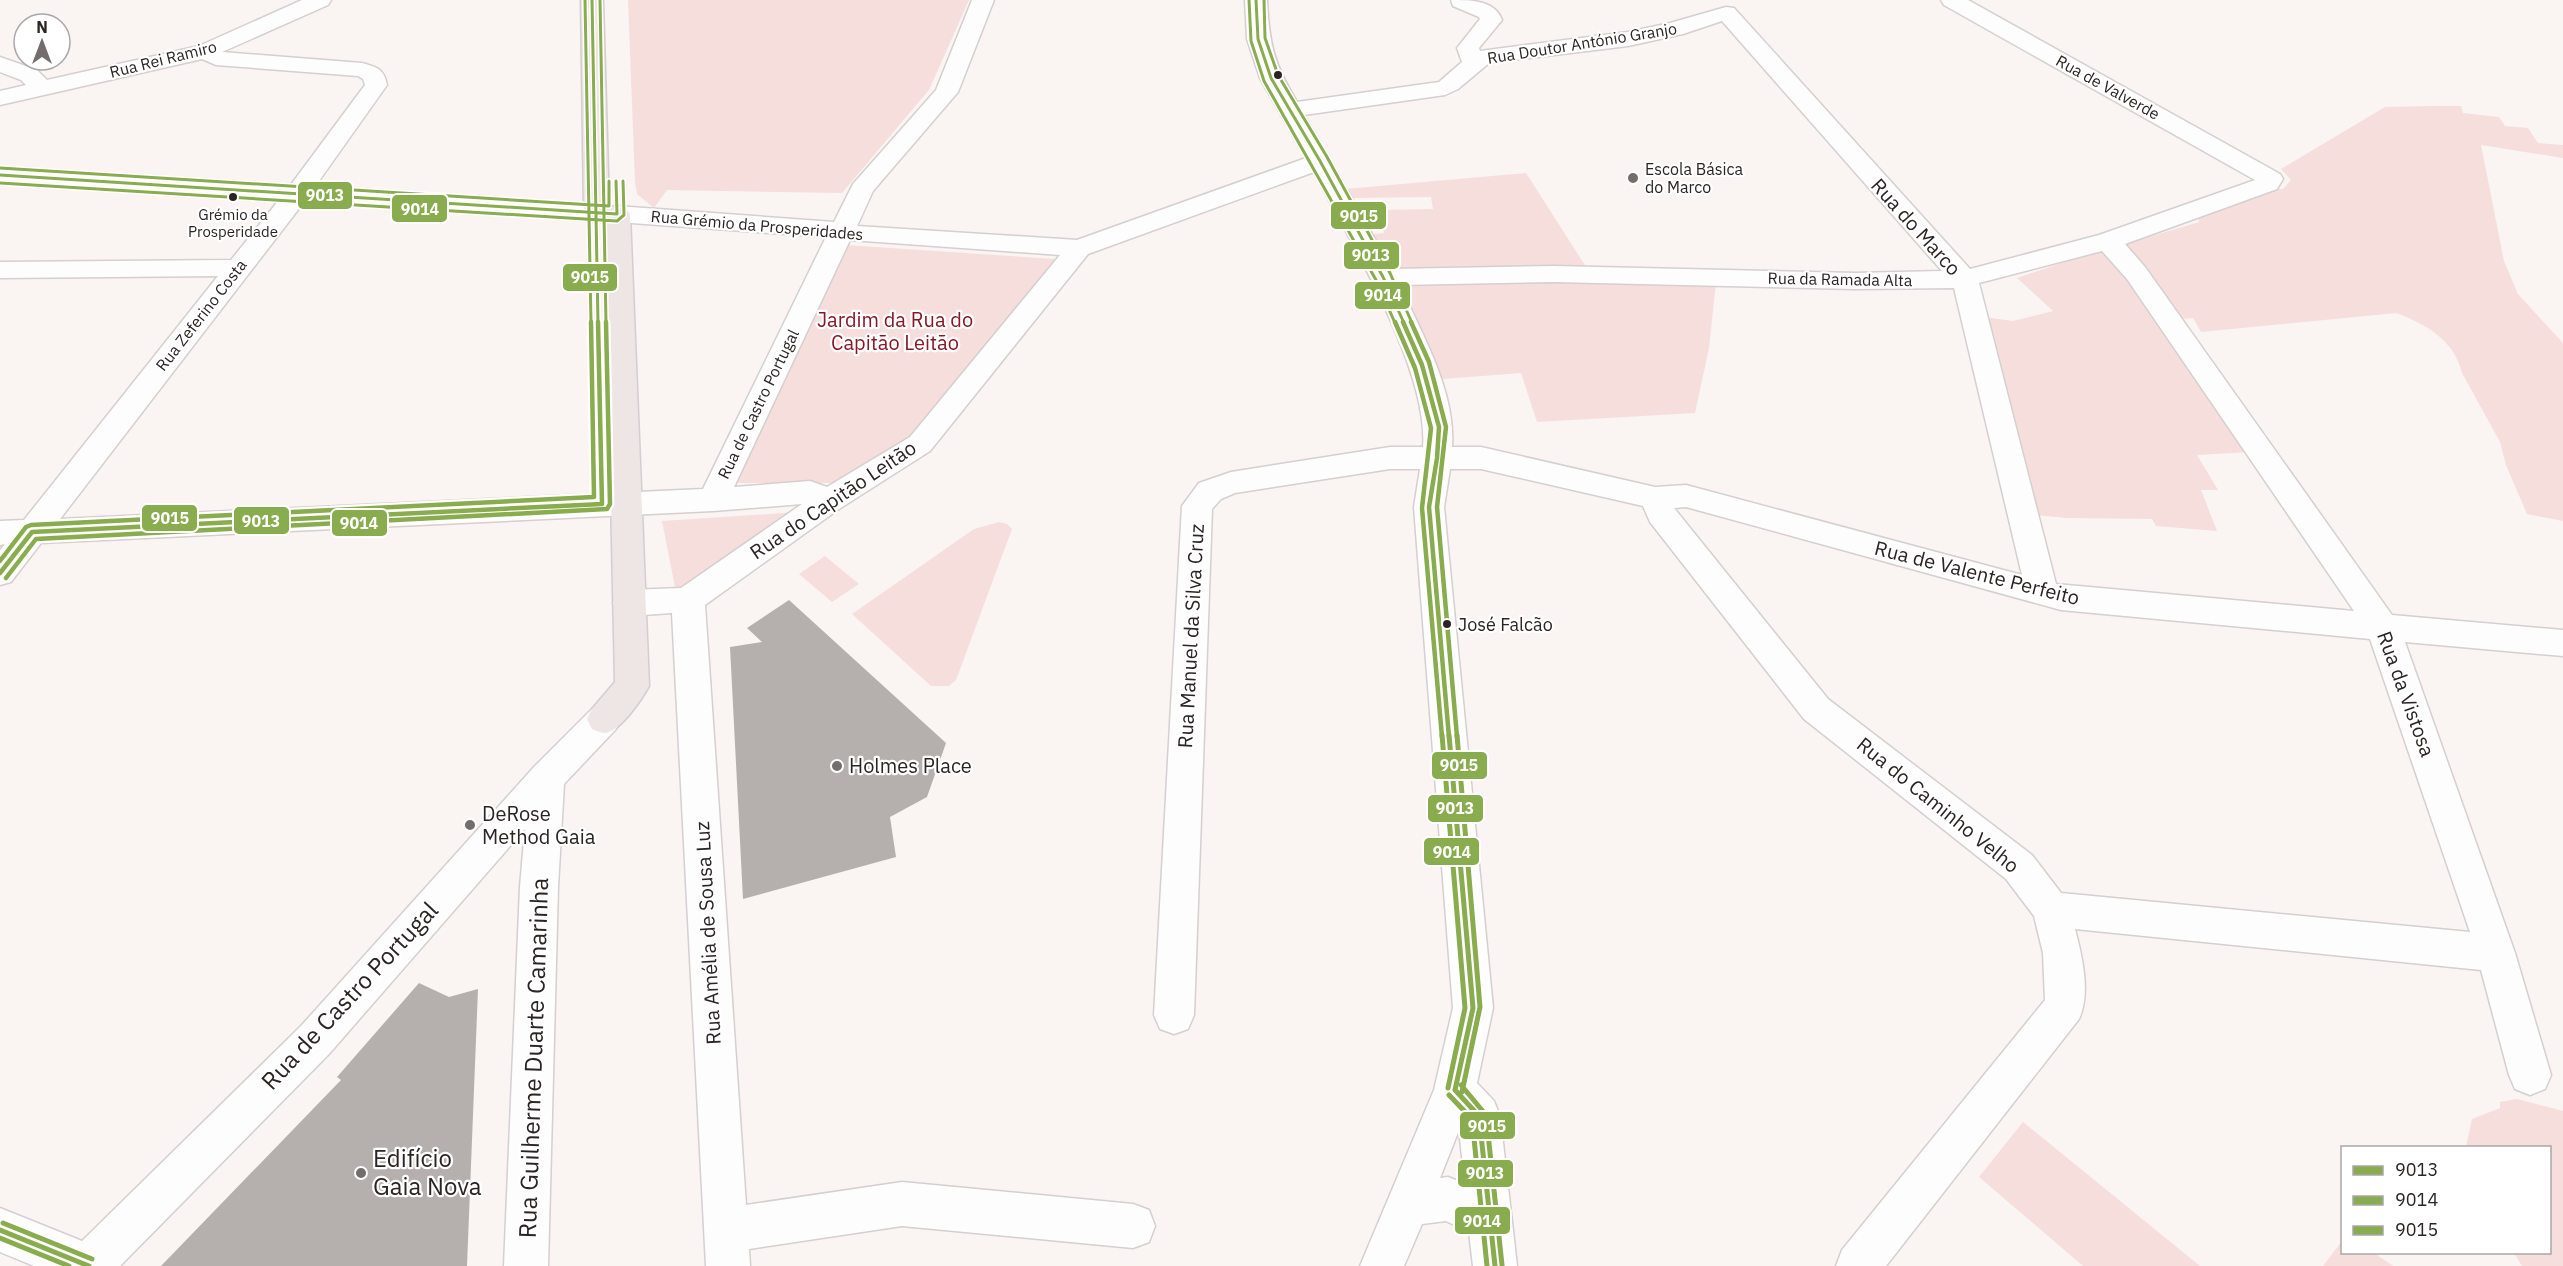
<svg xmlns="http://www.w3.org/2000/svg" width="2563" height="1266" viewBox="0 0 2563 1266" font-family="'IBM Plex Sans',sans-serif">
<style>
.green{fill:#f6dedd}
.building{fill:#b5afae}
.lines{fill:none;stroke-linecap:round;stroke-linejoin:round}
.minor-casing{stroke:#d5cfcf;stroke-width:3}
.major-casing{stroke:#d3cfcf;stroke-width:3}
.minor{fill:#fefdfd;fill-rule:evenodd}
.major{fill:#eee5e5;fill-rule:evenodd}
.bus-1-far2-casing{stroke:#fff;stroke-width:6}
.bus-1-far1-casing{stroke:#fff;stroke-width:9}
.bus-1-casing{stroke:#fff;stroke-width:10}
.bus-2-far2-casing{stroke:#fff;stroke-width:6}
.bus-2-far1-casing{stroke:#fff;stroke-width:9}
.bus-2-casing{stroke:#fff;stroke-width:10}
.bus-3-far2-casing{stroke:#fff;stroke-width:6}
.bus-3-far1-casing{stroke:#fff;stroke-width:9}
.bus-3-casing{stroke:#fff;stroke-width:10}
.bus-1-far2{stroke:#88ac4e;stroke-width:3}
.bus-1-far1{stroke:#88ac4e;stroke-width:4.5}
.bus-1{stroke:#88ac4e;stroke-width:5}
.bus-2-far2{stroke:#88ac4e;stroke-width:3}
.bus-2-far1{stroke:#88ac4e;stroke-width:4.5}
.bus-2{stroke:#88ac4e;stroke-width:5}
.bus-3-far2{stroke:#88ac4e;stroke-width:3}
.bus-3-far1{stroke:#88ac4e;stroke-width:4.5}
.bus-3{stroke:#88ac4e;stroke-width:5}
.bus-dot{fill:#2b2424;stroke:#fff;stroke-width:2}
.poi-dot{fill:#736d6c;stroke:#fff;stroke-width:2}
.labels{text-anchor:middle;stroke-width:4.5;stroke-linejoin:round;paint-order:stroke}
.far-bus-label{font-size:15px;fill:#2b2424;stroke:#fff}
.far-street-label{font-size:16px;fill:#2b2424;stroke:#fff}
.far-poi-label{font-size:16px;fill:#2b2424;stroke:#fff;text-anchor:start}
.bus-label{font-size:18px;fill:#2b2424;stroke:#fff;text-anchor:start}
.street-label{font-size:20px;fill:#2b2424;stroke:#fff}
.park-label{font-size:20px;fill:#871826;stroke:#fff}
.poi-label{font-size:20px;fill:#2b2424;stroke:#fff;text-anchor:start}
.near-street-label{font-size:24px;fill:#2b2424;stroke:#fff}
.near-poi-label{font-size:24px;fill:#2b2424;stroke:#fff;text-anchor:start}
.line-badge{stroke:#fff;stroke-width:2}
.badge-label{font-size:16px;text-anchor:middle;font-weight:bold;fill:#fff}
</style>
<rect width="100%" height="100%" fill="#faf4f3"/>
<!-- green -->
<path class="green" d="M628,0H969L929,90L842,193L667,190L654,208L637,194L635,182Z
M2431,106H2461L2463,113L2499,117L2505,126L2528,128L2538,143L2563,145V158L2481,145L2504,261L2518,294L2563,343V521L2527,514L2506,465L2500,442L2462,373C2454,339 2425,324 2396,313L2201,332L2193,318L2182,319L2163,291L2127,248L2128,241L2136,237L2142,239L2199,222L2198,216L2269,190L2283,189L2291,180L2281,169L2385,107Z
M1526,173L1588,270L1388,271L1369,235L1384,233L1382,210L1433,209L1431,197L1350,198L1345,189Z
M846,245L1055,259L912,442L838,483H736Z
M2106,248L2252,452L2197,455L2218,490H2201L2217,531L2156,526L2152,519L2067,518L2035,515L1984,317L2013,321L2053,311L2017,278Z
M1503,279L1716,282L1709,348L1695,413L1537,422L1521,373L1443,379L1395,286L1396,283Z
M798,512L676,592L662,521Z
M999,522L1007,524L1012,529L956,680L949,686H931L852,614L974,529Z
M825,556L859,584L832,602L799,574Z
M2517,1099L2563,1111V1266H2522L2514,1253L2550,1252V1148L2466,1147L2472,1119L2500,1108V1102Z
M2023,1122L2200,1266H2083L1979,1177Z
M2342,1241V1252L2374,1253L2393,1266H2323Z"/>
<!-- building -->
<path class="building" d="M789,600L946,743L927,797L890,817L896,857L743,899L730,647L762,642L747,628Z
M419,983L449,997L478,989L467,1266H161L341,1080L337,1077Z"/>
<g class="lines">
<!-- minor casing -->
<g class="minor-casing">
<path id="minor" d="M302,0H331L328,5L222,52L362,63C377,67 384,69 387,85L314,188L597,205L607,210L617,206L834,222L853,184L936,90L972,0H994L958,92L873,191L857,226L1077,240L1306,158L1260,78L1247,39L1245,0H1267C1269,44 1274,64 1297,102L1439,82L1462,62L1457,48L1480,19L1479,17L1453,6L1451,0C1470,0 1495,0 1502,20L1479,48L1480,51L1628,32L1670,23L1726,7L1734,8L1970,269L2099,235L2255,180L1944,5L1941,0H1968L2280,174L2283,179L2277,189L2125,244L2145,267L2392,615L2563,630V656L2405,642L2515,953L2551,1075L2545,1089L2530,1095L2515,1089L2509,1075L2481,970L2075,929C2082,956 2091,993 2079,1019L1886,1266H1836L1842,1250L2045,1000L2043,953L2034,916L2006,879L1804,719L1650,522L1643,506L1481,469H1450L1444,507L1493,1008L1477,1083L1494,1101L1500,1116L1517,1266H1473L1469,1232L1446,1221L1422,1224L1404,1266H1360L1434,1090L1453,1008L1414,507L1420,469H1390L1235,493L1221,499L1212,509L1194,1015L1188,1029L1174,1034L1160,1029L1154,1015L1182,506L1199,483L1231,472L1390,447H1423C1429,370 1350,241 1314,172L1088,254L930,451L839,509L705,605L746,1205L902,1182L1133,1204L1149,1210L1155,1226L1149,1242L1133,1248L902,1226L749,1249L750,1266H706L672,613L629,616L618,612L613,603L618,594L629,590L681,588L802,504L713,511L41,543L11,582L0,585V550L5,544L0,545V521L24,520L218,276L0,278V262L231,260L279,200L0,182V168L290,186L365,85L363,79L358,76L216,65L202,59L0,105V91L26,85L21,80L0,72V57L37,70L47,80L199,46ZM1722,21L1942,271L1855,273L1554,266L1392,269L1304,115L1445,95L1458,89L1489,63L1628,46L1683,34ZM304,202L597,221L607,217L617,222L826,237L703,489L60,519ZM850,240L1060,255L910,437L827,487L810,481L734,487ZM2102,251L2127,279L2354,611L2056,584L1979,283ZM1554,282L1855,289L1954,288L2022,575L1686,485L1655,487L1481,447H1452C1456,391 1422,335 1400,285ZM1686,507L2061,610L2370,639L2470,932L2061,893L2032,855L1828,699L1674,508ZM1459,1130L1465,1184L1448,1177L1440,1178Z
M604,705L616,709L621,719L616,729L564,784L558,887L548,1266H504L520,887L525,829L329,1054L120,1266H34L0,1252V1208L82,1241L301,1026L534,767L592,709Z"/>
</g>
<!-- major casing -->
<g class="major-casing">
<path id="major" d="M581,0H603L609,206L626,209L630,214L649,686C642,699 621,730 606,733C601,733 596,731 592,729L587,719L592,709L615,682L605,221L588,218L584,213Z"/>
</g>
<!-- minor -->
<use href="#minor" class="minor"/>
<!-- major -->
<use href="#major" class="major"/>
<!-- bus-1-far2 casing -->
<g class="bus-1-far2-casing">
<path id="bus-1-far2" d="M592,0L598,323
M1256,0L1258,39L1271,78L1320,161L1383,277L1404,323
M0,175L617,214L616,181"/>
</g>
<!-- bus-1-far1 casing -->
<g class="bus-1-far1-casing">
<path id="bus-1-far1" d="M1403,322L1422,365L1439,427L1437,458L1429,507L1449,737
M0,573L32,532L602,504L598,322"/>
</g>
<!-- bus-1 casing -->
<g class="bus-1-casing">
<path id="bus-1" d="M1449,735L1473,1008L1455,1090
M1455,1090L1479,1116L1495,1266
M0,1230L89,1266"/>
</g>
<!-- bus-2-far2 casing -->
<g class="bus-2-far2-casing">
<path id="bus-2-far2" d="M600,0L606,323
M1249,0L1251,41L1264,81L1376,280L1395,323
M0,183L617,221L624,215L623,181"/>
</g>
<!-- bus-2-far1 casing -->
<g class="bus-2-far1-casing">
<path id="bus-2-far1" d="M1395,322L1415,368L1431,428L1422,508L1442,737
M6,578L36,539L607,509L610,504L606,322"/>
</g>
<!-- bus-2 casing -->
<g class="bus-2-casing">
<path id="bus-2" d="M1442,735L1465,1008L1448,1088
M1449,1095L1472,1119L1487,1266
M0,1238L69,1266"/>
</g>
<!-- bus-3-far2 casing -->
<g class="bus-3-far2-casing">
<path id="bus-3-far2" d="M585,0L591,323
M1264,0L1265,38L1278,75L1327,157L1390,273L1412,323
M0,168L609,206V181"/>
</g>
<!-- bus-3-far1 casing -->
<g class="bus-3-far1-casing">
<path id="bus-3-far1" d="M1411,322L1429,362L1446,427L1437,507L1457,737
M0,561L26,527L31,525L594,497L591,322"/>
</g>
<!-- bus-3 casing -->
<g class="bus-3-casing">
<path id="bus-3" d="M1457,735L1480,1007L1462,1092
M1461,1085L1486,1115L1502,1265
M3,1223L92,1259"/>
</g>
<!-- bus-1-far2 -->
<use href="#bus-1-far2" class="bus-1-far2"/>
<!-- bus-1-far1 -->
<use href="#bus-1-far1" class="bus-1-far1"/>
<!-- bus-1 -->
<use href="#bus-1" class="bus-1"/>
<!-- bus-2-far2 -->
<use href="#bus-2-far2" class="bus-2-far2"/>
<!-- bus-2-far1 -->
<use href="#bus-2-far1" class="bus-2-far1"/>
<!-- bus-2 -->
<use href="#bus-2" class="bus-2"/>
<!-- bus-3-far2 -->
<use href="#bus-3-far2" class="bus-3-far2"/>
<!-- bus-3-far1 -->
<use href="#bus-3-far1" class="bus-3-far1"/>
<!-- bus-3 -->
<use href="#bus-3" class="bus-3"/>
</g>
<!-- markers -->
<g class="bus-dot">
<circle cx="1278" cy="75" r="5"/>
<circle cx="233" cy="197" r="5"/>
<circle cx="1447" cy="624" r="5"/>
</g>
<g class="poi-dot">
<circle cx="1633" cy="178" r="6"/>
<circle cx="837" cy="766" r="6"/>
<circle cx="470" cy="825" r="6"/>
<circle cx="361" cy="1173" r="6"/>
</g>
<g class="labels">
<!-- far-bus labels -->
<g class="far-bus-label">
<text x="233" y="220">Grémio da<tspan x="233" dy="17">Prosperidade</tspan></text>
</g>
<!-- far-street labels -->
<g class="far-street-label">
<text transform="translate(1582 43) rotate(-9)" y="6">Rua Doutor António Granjo</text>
<text transform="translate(163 59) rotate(-14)" y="6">Rua Rei Ramiro</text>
<text transform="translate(2108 87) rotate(29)" y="6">Rua de Valverde</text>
<text transform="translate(757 225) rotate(5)" y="6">Rua Grémio da Prosperidades</text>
<text transform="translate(1840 279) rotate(1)" y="6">Rua da Ramada Alta</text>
<text transform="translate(201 315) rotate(-52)" y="6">Rua Zeferino Costa</text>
<text transform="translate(758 404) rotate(-64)" y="6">Rua de Castro Portugal</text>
</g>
<!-- far-poi labels -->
<g class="far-poi-label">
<text x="1645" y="175">Escola Básica<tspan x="1645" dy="18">do Marco</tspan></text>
</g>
<!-- bus labels -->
<g class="bus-label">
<text x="1458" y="631">José Falcão</text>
</g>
<!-- street labels -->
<g class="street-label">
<text transform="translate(1916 227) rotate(48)" y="7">Rua do Marco</text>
<text transform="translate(833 500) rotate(-34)" y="7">Rua do Capitão Leitão</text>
<text transform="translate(1977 573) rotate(14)" y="7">Rua de Valente Perfeito</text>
<text transform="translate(1191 636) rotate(-87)" y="7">Rua Manuel da Silva Cruz</text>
<text transform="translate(2406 694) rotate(70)" y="7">Rua da Vistosa</text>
<text transform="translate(1938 805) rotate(39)" y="7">Rua do Caminho Velho</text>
<text transform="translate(708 933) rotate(-93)" y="7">Rua Amélia de Sousa Luz</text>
</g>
<!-- park labels -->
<g class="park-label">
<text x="895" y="327">Jardim da Rua do<tspan x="895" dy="23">Capitão Leitão</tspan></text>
</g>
<!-- poi labels -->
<g class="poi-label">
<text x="849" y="773">Holmes Place</text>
<text x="482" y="821">DeRose<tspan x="482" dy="23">Method Gaia</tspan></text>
</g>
<!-- near-street labels -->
<g class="near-street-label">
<text transform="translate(350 996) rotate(-47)" y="8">Rua de Castro Portugal</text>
<text transform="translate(534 1058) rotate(-88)" y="8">Rua Guilherme Duarte Camarinha</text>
</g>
<!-- near-poi labels -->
<g class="near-poi-label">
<text x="373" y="1167">Edifício<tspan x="373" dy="28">Gaia Nova</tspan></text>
</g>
</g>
<g class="line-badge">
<rect x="297" y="181" width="56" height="29" rx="6" fill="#88ac4e"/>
<rect x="391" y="194" width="57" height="29" rx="6" fill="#88ac4e"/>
<rect x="1330" y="201" width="57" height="29" rx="6" fill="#88ac4e"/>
<rect x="1343" y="241" width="57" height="29" rx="6" fill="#88ac4e"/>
<rect x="562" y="263" width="56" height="29" rx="6" fill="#88ac4e"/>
<rect x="1354" y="281" width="57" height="29" rx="6" fill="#88ac4e"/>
<rect x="141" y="504" width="57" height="28" rx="6" fill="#88ac4e"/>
<rect x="233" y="506" width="57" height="29" rx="6" fill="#88ac4e"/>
<rect x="331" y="509" width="57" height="28" rx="6" fill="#88ac4e"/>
<rect x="1431" y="751" width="57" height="29" rx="6" fill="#88ac4e"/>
<rect x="1427" y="794" width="57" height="29" rx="6" fill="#88ac4e"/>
<rect x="1423" y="837" width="57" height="29" rx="6" fill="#88ac4e"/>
<rect x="1459" y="1111" width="57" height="29" rx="6" fill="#88ac4e"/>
<rect x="1457" y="1159" width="57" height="29" rx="6" fill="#88ac4e"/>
<rect x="1454" y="1206" width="57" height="29" rx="6" fill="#88ac4e"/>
</g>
<g class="badge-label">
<text x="325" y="201">9013</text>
<text x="420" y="215">9014</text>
<text x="1359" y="222">9015</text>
<text x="1371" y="261">9013</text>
<text x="590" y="283">9015</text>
<text x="1383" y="301">9014</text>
<text x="170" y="524">9015</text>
<text x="261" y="527">9013</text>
<text x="359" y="529">9014</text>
<text x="1459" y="771">9015</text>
<text x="1455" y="814">9013</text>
<text x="1452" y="858">9014</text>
<text x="1487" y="1132">9015</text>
<text x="1485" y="1179">9013</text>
<text x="1482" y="1227">9014</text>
</g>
<!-- legend -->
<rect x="2341" y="1146" width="210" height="108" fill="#ffffff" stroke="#aaa7a7" stroke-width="1.5"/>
<rect x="2353" y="1166" width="30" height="9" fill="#88ac4e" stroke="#aaa7a7" stroke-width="1.5"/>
<text x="2395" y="1176" font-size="18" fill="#2b2424">9013</text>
<rect x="2353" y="1196" width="30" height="9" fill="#88ac4e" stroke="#aaa7a7" stroke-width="1.5"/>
<text x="2395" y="1206" font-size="18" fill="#2b2424">9014</text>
<rect x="2353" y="1226" width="30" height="9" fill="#88ac4e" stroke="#aaa7a7" stroke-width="1.5"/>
<text x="2395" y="1236" font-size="18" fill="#2b2424">9015</text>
<!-- north arrow -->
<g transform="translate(42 42)"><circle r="28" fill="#ffffff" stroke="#aaa7a7" stroke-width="1.5"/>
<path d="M0-4.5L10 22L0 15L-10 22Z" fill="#736d6c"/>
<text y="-9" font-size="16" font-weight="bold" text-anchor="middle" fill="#2b2424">N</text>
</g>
</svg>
